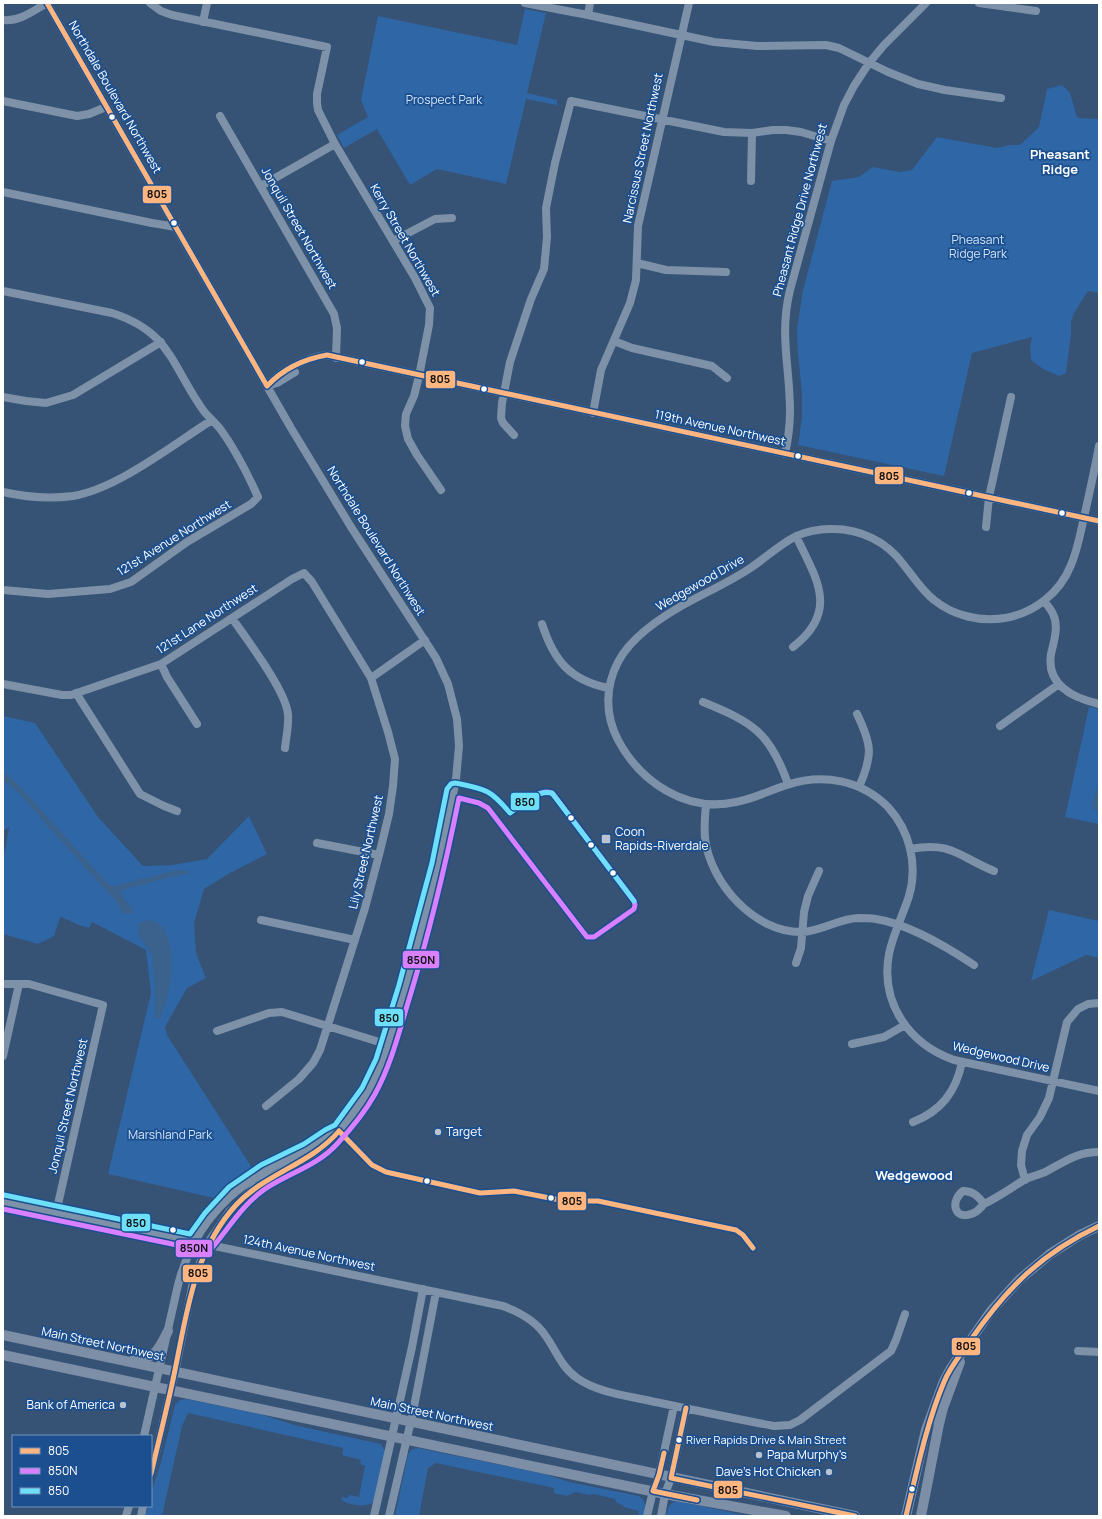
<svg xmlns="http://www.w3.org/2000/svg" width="1102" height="1519" viewBox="0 0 1102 1519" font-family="Manrope,sans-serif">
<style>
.green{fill:#2f66a5}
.water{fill:#3b618d}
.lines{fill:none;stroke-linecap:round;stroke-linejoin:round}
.minor{stroke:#7d92a8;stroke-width:8}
.major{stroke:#7d8ea7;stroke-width:10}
.bus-1-casing{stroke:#1b4f8f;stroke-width:8}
.bus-2-casing{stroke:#1b4f8f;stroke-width:8}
.bus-3-casing{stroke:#1b4f8f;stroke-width:8}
.bus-1{stroke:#ffb580;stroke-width:5}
.bus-2{stroke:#d880ff;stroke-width:5}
.bus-3{stroke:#6ddff8;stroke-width:5}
.bus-dot{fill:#fff;stroke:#1b4f8f;stroke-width:1.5}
.poi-dot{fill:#b9c2ce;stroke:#1b4f8f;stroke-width:1.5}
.labels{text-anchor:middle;stroke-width:3.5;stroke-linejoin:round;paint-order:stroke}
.bus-label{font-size:11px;fill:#fff;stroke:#1b4f8f;text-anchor:start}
.street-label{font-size:12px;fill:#fff;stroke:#1b4f8f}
.park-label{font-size:12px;fill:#cfe3fa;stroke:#1b4f8f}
.poi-label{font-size:12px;fill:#fff;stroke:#1b4f8f;text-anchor:start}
.neighbourhood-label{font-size:13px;font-weight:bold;fill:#fff;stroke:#1b4f8f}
.line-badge{stroke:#1b4f8f;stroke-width:1.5}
.pale-badge-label{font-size:11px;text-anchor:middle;font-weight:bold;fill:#111}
</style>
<rect width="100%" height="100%" fill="#365274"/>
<!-- green -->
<path class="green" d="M525,9L546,13L527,93L557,100V105L526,99L506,184L437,169L410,185L377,129L344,148L337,135L368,117L361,100L378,16L517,45Z
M1062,85L1070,93L1077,117L1079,118L1099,119V293L1088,291L1074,313L1071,322V334L1066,373L1059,376L1043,369L1031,360L1030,348L1032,337L972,353L944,476L798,445L802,418V394L798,354L797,329L803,290L832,181L859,177L873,167L900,172L912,170L937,137L997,148L1010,145H1020L1039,127L1047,89Z
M1089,707L1099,709V824L1065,817Z
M3,716L35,723L98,817L143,866L172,865L207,859L249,816L267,854L230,873L204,889L194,923L196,953L206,978L187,988L165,1027L167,1035L254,1171L214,1198L108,1174L151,993L146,950L92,922L89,928C79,926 70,920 60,917L54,936L38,944L3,934V852L5,851L9,827L3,831Z
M1049,910L1099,921V958L1086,955L1031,981Z
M186,1399L260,1414L294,1425L381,1444L385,1451L375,1501C368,1508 349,1506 342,1500L341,1497L348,1498L349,1495L359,1497L365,1466L360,1464L361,1460L342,1455L343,1448L188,1413L182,1426L162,1516H145L148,1506H151V1493L161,1462L175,1405L180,1400Z
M418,1448L545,1474L569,1482L639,1496C647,1501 645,1508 643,1516H638L639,1511L623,1507L624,1506L616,1502L615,1499L594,1494L589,1495L576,1492L573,1493L567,1496L554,1493V1488L436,1463L428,1468L419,1516H395L408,1454L412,1449Z
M676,1501L682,1502L748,1516H666C668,1509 668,1504 676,1501Z"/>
<!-- water -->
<path class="water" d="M3,772L17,783L29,796L107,883L114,886L173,871L187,870L189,872L187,874L162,879L138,886L124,889L120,893L133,910L131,914H124L114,899L51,830L21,795L3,780Z
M1099,785V814L1092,808L1093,799Z
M150,920C175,924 173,969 169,988C167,999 164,1009 160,1018H155V985L152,955L138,934V925L143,921Z"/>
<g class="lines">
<!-- minor -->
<path class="minor" d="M47,3L291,428L351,527L436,658L448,684L457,719L459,746L456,779L439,865L406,987L383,1062L368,1092L350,1118L331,1141L311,1156L269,1178L254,1188L229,1212L207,1244L193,1282L175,1372L151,1474
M150,3L161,11L172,15L327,47L317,94V103L318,110L335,144L415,278L430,308L429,325L419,376L414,396L406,414L405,426L408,439L417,455L441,490
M525,3L588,15L714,42L757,46L826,45L839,48L888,72L918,84L945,90L1001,98
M979,3L1036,11
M588,15L590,3
M3,20C19,22 33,11 47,3
M203,22L207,3
M3,101L77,116L89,114L106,107
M220,116L334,314L337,328L336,358
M751,181L752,133
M261,186L335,144
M3,192L152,223L176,227
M393,241L435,219L452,218
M637,263L666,270L726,272
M3,291L112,313C171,332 171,365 203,410C208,417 216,423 221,430C234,448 249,477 258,497L251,504L187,542L131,582L110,589L48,594L3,590
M614,341L632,348L712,366L727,378
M267,386C280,371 307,357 327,355L1099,521
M267,386L277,383L295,372
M3,397L26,401L46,403L73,395L161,342
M593,413L601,370L630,303L636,280L638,226L689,3
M514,435L503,423L501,418L502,403L510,362L531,299L544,269L547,237L546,208L555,163L571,101L724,132L752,133L773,130H786L801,132L831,141
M1099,446C1095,468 1090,490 1085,513C1081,530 1078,549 1071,565C1060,593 1034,613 1005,618C980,622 954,616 934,600C922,591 913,576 903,564C887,542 861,529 833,529C793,528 779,549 749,569C732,580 714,589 696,598C669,612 632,635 618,662C605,687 605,715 618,740C641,783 687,813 736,802C754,799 770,790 787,785C823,773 861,780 888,807C910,831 918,865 909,896C903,915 893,934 889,954C880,1003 909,1044 954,1060L1099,1091
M785,454C788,440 790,426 790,411C790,367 779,335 790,290L831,141L844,105L854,86L869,63L884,45L926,3
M3,492C25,497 50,499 73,496C117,489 174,444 212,420
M986,527L989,497L1011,397
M1044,601C1047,605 1051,609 1053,614C1059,626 1054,641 1051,654C1046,685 1073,698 1099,704
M232,618C247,640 285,689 288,714C289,725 286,738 285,748
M542,624C554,661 570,680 608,688
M793,647C840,611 816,578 796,536
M161,664L167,677L197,724
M371,678L425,640
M3,684L62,695H71L161,664L292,579L304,573L312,582L371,678L388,732L395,759L393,786L389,814L379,855L365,908L320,1050L313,1063L299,1079L266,1106
M76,693L140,794L164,806L177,811
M703,702C752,722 770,732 788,784
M857,714C872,745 873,755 859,787
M1000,726L1059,684
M706,805C705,815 704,827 705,838C710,883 755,933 802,932C821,931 838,919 858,918C863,918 870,918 876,919C909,924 947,947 974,965
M317,843L379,855
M910,849C952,841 959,857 994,871
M261,920L355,940
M796,963L801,948L804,912L808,896L819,871
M3,984H29L103,1005L56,1213
M217,1031L269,1013L282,1012L389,1045
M852,1044L884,1037L905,1025
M3,1056L19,984
M913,1122C941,1111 956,1092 962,1062
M1025,1180L1021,1165L1022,1151L1027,1135L1040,1117L1049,1098L1067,1022L1078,1009L1088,1004L1099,1003
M963,1191C973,1191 978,1196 984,1204C980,1208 977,1213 971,1214C954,1220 950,1201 963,1191Z
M3,1202L503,1306C519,1312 535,1320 545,1335C556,1350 561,1367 577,1378C597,1392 623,1395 646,1400C689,1409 731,1418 774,1426L790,1425L800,1420L891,1351L896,1340L905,1314
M984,1204C998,1197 1011,1188 1024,1180C1031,1176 1040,1175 1047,1171C1066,1161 1077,1152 1099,1152
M1078,1351L1099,1352
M144,1436L178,1285C191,1234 220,1197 266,1171C276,1164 288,1160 299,1155C312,1147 324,1137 338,1132
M126,1516L129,1506
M141,1516L143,1506
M374,1516L412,1347L423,1289
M389,1516L413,1412L436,1292
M647,1516L653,1491L659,1475L674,1406
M661,1516L665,1494L671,1478L686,1408"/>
<!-- major -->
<path class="major" d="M3,1335L855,1516
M3,1355L665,1494L786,1516
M132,1361C156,1358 158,1351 168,1331
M906,1516L926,1430L944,1381L951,1368L991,1311L1019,1280L1050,1254L1080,1235L1099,1226
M921,1516L939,1424L943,1408L960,1362"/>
<!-- bus-1 casing -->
<g class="bus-1-casing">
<path id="bus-1" d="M47,3L267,386
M267,386C283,369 304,359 327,355L1099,521
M339,1131L372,1165L386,1172L480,1193L514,1191L565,1201H598L736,1230L743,1235L753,1248
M686,1408L671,1478L855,1516
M664,1453L659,1475L653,1491L697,1500
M151,1474C159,1439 168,1405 175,1370C187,1312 194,1251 236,1205C266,1173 311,1164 339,1131
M906,1516C917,1471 926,1425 944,1382C950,1367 961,1354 970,1341C1006,1289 1040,1254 1099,1226"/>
</g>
<!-- bus-2 casing -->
<g class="bus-2-casing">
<path id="bus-2" d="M3,1209L206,1251L211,1249C229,1228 242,1205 265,1189C289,1173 317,1166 337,1144C351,1129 365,1112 375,1094C390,1067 398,1036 407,1006C428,938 445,868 459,798L479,803L488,808L587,937H594L634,909L635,905L634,901L553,794C545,789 536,795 529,799"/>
</g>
<!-- bus-3 casing -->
<g class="bus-3-casing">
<path id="bus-3" d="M4,1195L190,1234L205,1213L229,1187L261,1165L304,1144L325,1130L335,1125L362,1088L376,1059L399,985L432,863L447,789L451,784L455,783C485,789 490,789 510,813C521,805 537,789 552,793L634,901"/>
</g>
<!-- bus-1 -->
<use href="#bus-1" class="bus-1"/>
<!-- bus-2 -->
<use href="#bus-2" class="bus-2"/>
<!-- bus-3 -->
<use href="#bus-3" class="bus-3"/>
</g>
<!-- markers -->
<g class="bus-dot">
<circle cx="112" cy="117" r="3.5"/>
<circle cx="174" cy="223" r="3.5"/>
<circle cx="362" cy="362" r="3.5"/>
<circle cx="484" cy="389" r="3.5"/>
<circle cx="798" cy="456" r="3.5"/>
<circle cx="969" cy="493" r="3.5"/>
<circle cx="1062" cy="513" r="3.5"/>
<circle cx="571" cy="818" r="3.5"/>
<circle cx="591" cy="845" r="3.5"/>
<circle cx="613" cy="873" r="3.5"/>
<circle cx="427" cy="1181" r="3.5"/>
<circle cx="551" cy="1198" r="3.5"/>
<circle cx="173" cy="1230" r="3.5"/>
<circle cx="679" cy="1440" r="3.5"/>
<circle cx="912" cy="1489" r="3.5"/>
</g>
<g class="poi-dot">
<rect x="601" y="834" width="10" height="10" rx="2"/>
<circle cx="438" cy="1132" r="4"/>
<circle cx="123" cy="1405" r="4"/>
<circle cx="759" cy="1455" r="4"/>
<circle cx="829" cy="1472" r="4"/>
</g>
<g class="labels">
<!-- bus labels -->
<g class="bus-label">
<text x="686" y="1444">River Rapids Drive &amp; Main Street</text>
</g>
<!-- street labels -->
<g class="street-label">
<text transform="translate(115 97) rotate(60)" y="4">Northdale Boulevard Northwest</text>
<text transform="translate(643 148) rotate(-78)" y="4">Narcissus Street Northwest</text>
<text transform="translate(800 210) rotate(-75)" y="4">Pheasant Ridge Drive Northwest</text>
<text transform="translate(299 228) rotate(60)" y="4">Jonquil Street Northwest</text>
<text transform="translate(405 240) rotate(60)" y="4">Kerry Street Northwest</text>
<text transform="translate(720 428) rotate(12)" y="4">119th Avenue Northwest</text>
<text transform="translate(174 538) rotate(-32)" y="4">121st Avenue Northwest</text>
<text transform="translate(376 541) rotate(58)" y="4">Northdale Boulevard Northwest</text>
<text transform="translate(700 583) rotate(-30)" y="4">Wedgewood Drive</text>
<text transform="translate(207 619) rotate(-33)" y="4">121st Lane Northwest</text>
<text transform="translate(366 852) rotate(-77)" y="4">Lily Street Northwest</text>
<text transform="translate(1001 1057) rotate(13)" y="4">Wedgewood Drive</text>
<text transform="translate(68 1106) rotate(-77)" y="4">Jonquil Street Northwest</text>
<text transform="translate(309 1253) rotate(12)" y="4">124th Avenue Northwest</text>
<text transform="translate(103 1344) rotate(12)" y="4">Main Street Northwest</text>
<text transform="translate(432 1414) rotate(12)" y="4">Main Street Northwest</text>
</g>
<!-- park labels -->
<g class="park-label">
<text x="444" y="104">Prospect Park</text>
<text x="978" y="244">Pheasant<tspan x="978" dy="14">Ridge Park</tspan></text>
<text x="170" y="1139">Marshland Park</text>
</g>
<!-- poi labels -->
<g class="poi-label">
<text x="615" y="836">Coon<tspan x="615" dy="14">Rapids-Riverdale</tspan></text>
<text x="446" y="1136">Target</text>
<text x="115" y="1409" text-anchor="end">Bank of America</text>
<text x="767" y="1459">Papa Murphy's</text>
<text x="821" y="1476" text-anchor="end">Dave's Hot Chicken</text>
</g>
<!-- neighbourhood labels -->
<g class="neighbourhood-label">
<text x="1060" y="159">Pheasant<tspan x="1060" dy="15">Ridge</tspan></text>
<text x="914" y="1180">Wedgewood</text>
</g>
</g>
<g class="line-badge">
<rect x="142" y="185" width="30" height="19" rx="4" fill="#ffb580"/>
<rect x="425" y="370" width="31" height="19" rx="4" fill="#ffb580"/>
<rect x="874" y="466" width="30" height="19" rx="4" fill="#ffb580"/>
<rect x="510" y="792" width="30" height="19" rx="4" fill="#6ddff8"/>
<rect x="402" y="950" width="38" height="19" rx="4" fill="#d880ff"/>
<rect x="374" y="1008" width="30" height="19" rx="4" fill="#6ddff8"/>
<rect x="557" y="1191" width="30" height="20" rx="4" fill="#ffb580"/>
<rect x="121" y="1213" width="30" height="19" rx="4" fill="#6ddff8"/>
<rect x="175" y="1239" width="38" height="19" rx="4" fill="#d880ff"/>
<rect x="182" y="1264" width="31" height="19" rx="4" fill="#ffb580"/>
<rect x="951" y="1337" width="30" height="19" rx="4" fill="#ffb580"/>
<rect x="713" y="1480" width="30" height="19" rx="4" fill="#ffb580"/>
</g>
<g class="pale-badge-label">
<text x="157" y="198">805</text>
<text x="440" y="383">805</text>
<text x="889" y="480">805</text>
<text x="525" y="806">850</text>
<text x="421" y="964">850N</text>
<text x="389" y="1022">850</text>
<text x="572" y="1205">805</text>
<text x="136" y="1227">850</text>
<text x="194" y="1252">850N</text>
<text x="198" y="1277">805</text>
<text x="966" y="1350">805</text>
<text x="728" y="1494">805</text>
</g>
<!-- border -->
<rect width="1102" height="1519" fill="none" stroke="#ffffff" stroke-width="8"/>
<!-- legend -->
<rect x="12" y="1435" width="140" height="72" fill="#1b4f8f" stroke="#7695bc"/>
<rect x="20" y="1448" width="20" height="6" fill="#ffb580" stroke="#7695bc"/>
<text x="48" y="1455" font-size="12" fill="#ffffff">805</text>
<rect x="20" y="1468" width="20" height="6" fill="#d880ff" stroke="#7695bc"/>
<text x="48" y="1475" font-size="12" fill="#ffffff">850N</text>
<rect x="20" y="1488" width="20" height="6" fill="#6ddff8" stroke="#7695bc"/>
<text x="48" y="1495" font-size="12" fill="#ffffff">850</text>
</svg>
